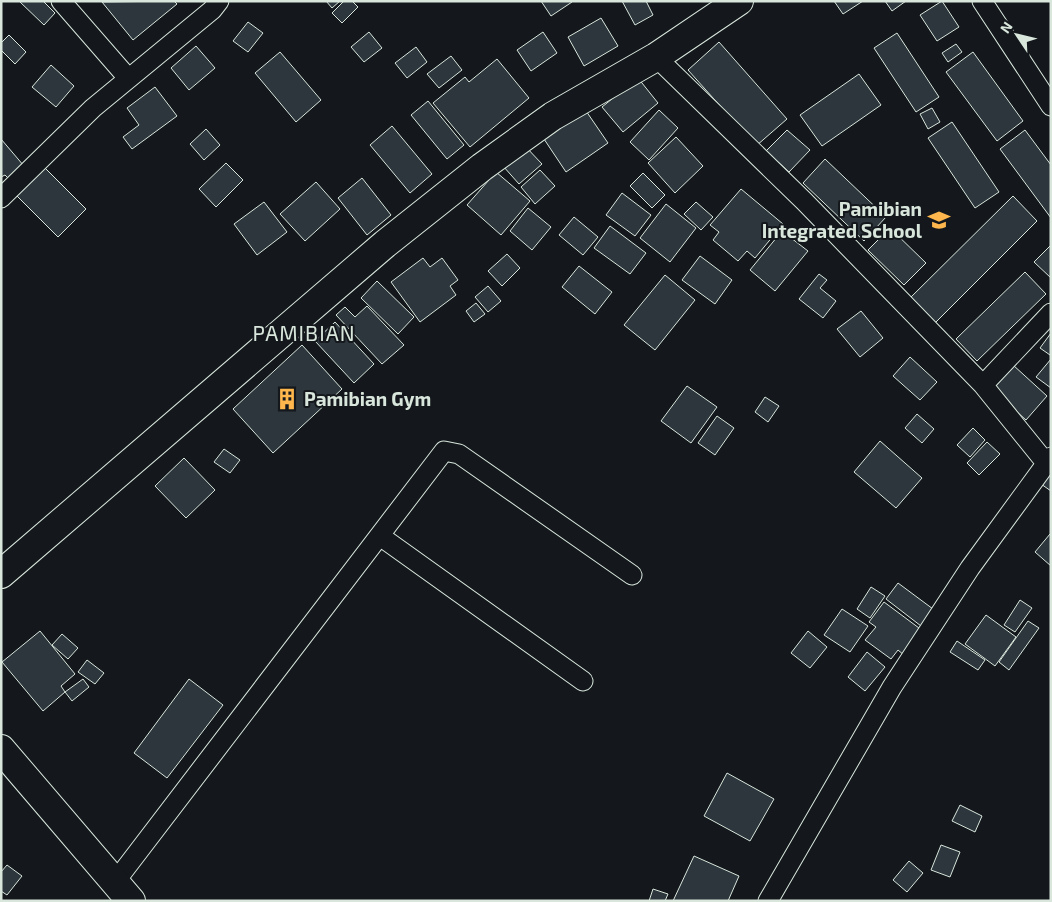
<svg xmlns="http://www.w3.org/2000/svg" width="1052" height="902" viewBox="0 0 1052 902" font-family="'Exo 2',sans-serif">
<style>
.building{fill:#2c363c;stroke:#d8e6dc}
.lines{fill:none;stroke-linecap:round;stroke-linejoin:round}
.street-casing{stroke:#d8e6dc;stroke-width:21}
.secondary-casing{stroke:#d8e6dc;stroke-width:30}
.primary-casing{stroke:#d8e6dc;stroke-width:30}
.street{stroke:#14181c;stroke-width:19}
.secondary{stroke:#14181c;stroke-width:28}
.primary{stroke:#14181c;stroke-width:28}
.labels{text-anchor:middle;stroke-width:4;stroke-linejoin:round;paint-order:stroke}
.poi-label{font-size:19px;font-weight:bold;fill:#d8e6dc;stroke:#14181c;text-anchor:end}
.quarter-label{font-size:21px;letter-spacing:1px;fill:#d8e6dc;stroke:#14181c}
</style>
<rect width="100%" height="100%" fill="#14181c"/>
<!-- building -->
<path class="building" d="M19,1H43L55,13L44,25Z
M174,1L177,4L133,40L102,2Z
M326,1H340L332,8Z
M344,1H352L358,7L342,23L332,13Z
M541,1H572V2L551,16Z
M622,1H646L653,15L635,25Z
M834,1H863L843,14Z
M885,1H906L892,11Z
M942,1L959,27L937,41L920,15Z
M601,18L618,46L584,66L568,37Z
M248,22L263,33L248,52L233,41Z
M369,32L382,48L364,62L351,47Z
M543,32L557,53L531,71L517,50Z
M897,33L939,97L916,112L874,48Z
M9,35L26,52L15,64L1,50V43Z
M719,42L787,119L756,146L688,70Z
M956,44L962,52L948,62L942,53Z
M196,46L215,68L189,90L171,68Z
M416,47L427,62L407,78L395,63Z
M280,52L321,100L296,122L255,73Z
M973,52L1023,121L997,141L946,72Z
M451,56L462,70L439,88L427,74Z
M497,59L529,98L470,147L433,103L465,77L469,82Z
M51,65L74,86L56,107L32,87Z
M859,74L881,105L822,146L800,115Z
M638,78L658,103L623,132L602,107Z
M155,87L177,116L132,149L123,137L139,125L127,108Z
M428,101L464,145L447,159L411,115Z
M584,108L608,143L566,172L542,136Z
M932,108L940,122L928,129L920,114Z
M659,110L678,128L649,160L630,142Z
M952,122L999,192L975,208L928,138Z
M392,126L432,174L410,193L370,145Z
M206,129L220,145L204,160L190,144Z
M787,130L810,150L789,172L766,151Z
M1025,130L1051,165V218L1000,149Z
M676,137L703,166L675,193L648,163Z
M1,139L24,166L9,179L5,175L1,177Z
M525,146L542,164L519,184L503,166Z
M825,159L886,217L864,241L803,183Z
M226,163L243,180L216,207L199,189Z
M45,168L86,209L58,237L17,196Z
M540,170L555,186L535,204L521,187Z
M496,172L530,201L501,235L467,205Z
M643,173L665,195L652,208L630,186Z
M362,178L391,215L367,235L338,198Z
M316,182L340,209L305,241L280,214Z
M741,189L783,224L755,258L747,251L738,261L713,240L719,232L710,225Z
M622,193L651,215L635,236L606,215Z
M1013,196L1037,221L933,325L908,300Z
M264,202L287,232L257,255L234,224Z
M696,202L713,217L701,230L684,214Z
M666,204L696,228L670,262L640,238Z
M528,208L551,227L532,250L510,231Z
M574,217L598,237L583,255L559,235Z
M610,226L646,253L630,274L594,248Z
M890,228L926,263L904,285L868,250Z
M782,231L808,251L775,291L750,270Z
M1051,245V278L1034,262Z
M507,254L520,268L502,286L488,271Z
M700,256L732,280L715,304L682,280Z
M423,258L430,267L442,258L458,280L450,286L456,295L420,322L391,282Z
M579,266L612,292L595,314L562,287Z
M1025,272L1046,294L977,361L956,339Z
M819,274L827,280L820,288L836,301L823,318L799,299Z
M665,275L695,300L655,350L624,325Z
M377,281L414,317L398,334L361,298Z
M488,286L501,301L488,312L475,297Z
M476,303L485,314L474,322L466,311Z
M367,306L404,345L382,364L336,315L345,307L355,317Z
M861,311L883,338L860,357L837,329Z
M335,322L374,364L354,383L315,341Z
M1051,333V354L1050,355L1040,348Z
M302,345L342,389L273,453L233,409Z
M910,357L937,382L920,400L893,376Z
M1051,359V388L1036,377Z
M1013,365L1047,396L1026,420L992,389Z
M687,386L717,407L691,443L661,421Z
M765,397L779,406L768,422L755,412Z
M917,414L934,429L922,443L905,428Z
M717,416L734,428L715,455L698,443Z
M973,428L985,440L970,457L957,445Z
M880,441L922,478L896,508L854,472Z
M987,442L1000,454L979,475L967,463Z
M224,449L240,460L230,473L214,462Z
M184,458L215,490L186,518L155,486Z
M1051,471V491L1041,484Z
M1050,534L1051,535V566L1035,552Z
M898,583L933,609L921,626L886,599Z
M871,587L885,596L870,618L857,609Z
M1020,600L1032,608L1015,632L1004,625Z
M884,602L923,631L905,656L898,650L891,659L865,640L876,627L869,622Z
M842,609L868,626L850,652L824,635Z
M986,615L1016,637L995,666L965,644Z
M1028,621L1039,628L1009,670L999,662Z
M40,631L75,674L61,686L65,692L43,711L2,662Z
M808,631L827,647L810,668L791,653Z
M62,634L78,648L68,659L52,645Z
M957,641L985,660L978,670L950,652Z
M867,652L885,667L865,691L848,677Z
M87,660L104,673L95,684L78,672Z
M83,679L89,687L72,701L65,692Z
M189,679L223,705L167,778L134,753Z
M727,773L774,799L750,841L704,816Z
M960,805L982,816L975,832L952,821Z
M941,845L960,852L950,877L931,870Z
M694,856L739,876L728,901H673Z
M909,861L923,873L907,892L893,880Z
M7,865L22,876L7,895L1,891V872Z
M653,889L668,894L665,901H649Z"/>
<g class="lines">
<!-- street casing -->
<g class="street-casing">
<path id="street" d="M61,1L128,78
M982,1L1051,106
M656,57L804,201L983,385L1046,463
M1,198L93,108L212,10L219,1
M983,385L1051,313
M380,536L583,681
M115,882L444,451L459,454L632,575
M768,901L892,687L970,568L1051,457"/>
</g>
<!-- secondary casing -->
<g class="secondary-casing">
<path id="secondary" d="M1,574L385,244L482,167L553,116L656,57L739,1"/>
</g>
<!-- primary casing -->
<g class="primary-casing">
<path id="primary" d="M1,749L131,901"/>
</g>
<!-- street -->
<use href="#street" class="street"/>
<!-- secondary -->
<use href="#secondary" class="secondary"/>
<!-- primary -->
<use href="#primary" class="primary"/>
</g>
<!-- icons -->
<defs>
<g id="school-bare" transform="scale(1.725)"><path d="M0-5L7-2L0 1L-7-2ZM-4 1L0 2.5L4 1V4Q0 6-4 4Z" fill="#ffb74d" stroke="#14181c" stroke-width="2.5" paint-order="stroke"/></g>
<g id="building-bare" transform="scale(1.725)"><path d="M-4-6H4V6H1V3H-1V6H-4ZM-2.5-4.3h1.7v1.8h-1.7ZM.8-4.3h1.7v1.8H.8ZM-2.5-1h1.7V.8h-1.7ZM.8-1h1.7V.8H.8Z" fill="#ffb74d" stroke="#14181c" stroke-width="2.5" paint-order="stroke"/></g>
</defs>
<g fill-rule="evenodd">
<use href="#school-bare" x="939" y="220"/>
<use href="#building-bare" x="287" y="399"/>
</g>
<g class="labels">
<!-- poi labels -->
<g class="poi-label">
<text x="922" y="216">Pamibian<tspan x="922" dy="22">Integrated School</tspan></text>
<text x="304" y="406" text-anchor="start">Pamibian Gym</text>
</g>
<!-- quarter labels -->
<g class="quarter-label">
<text x="304" y="341">PAMIBIAN</text>
</g>
</g>
<!-- border -->
<rect width="1052" height="902" fill="none" stroke="#d8e6dc" stroke-width="5"/>
<!-- north arrow -->
<g transform="translate(1017 35) rotate(305)" stroke="#14181c" stroke-width="4" paint-order="stroke">
<path d="M0-4L9 19L0 12L-9 19Z" fill="#d8e6dc"/>
<text y="-8" font-size="14" font-weight="bold" text-anchor="middle" fill="#d8e6dc">N</text>
</g>
</svg>
